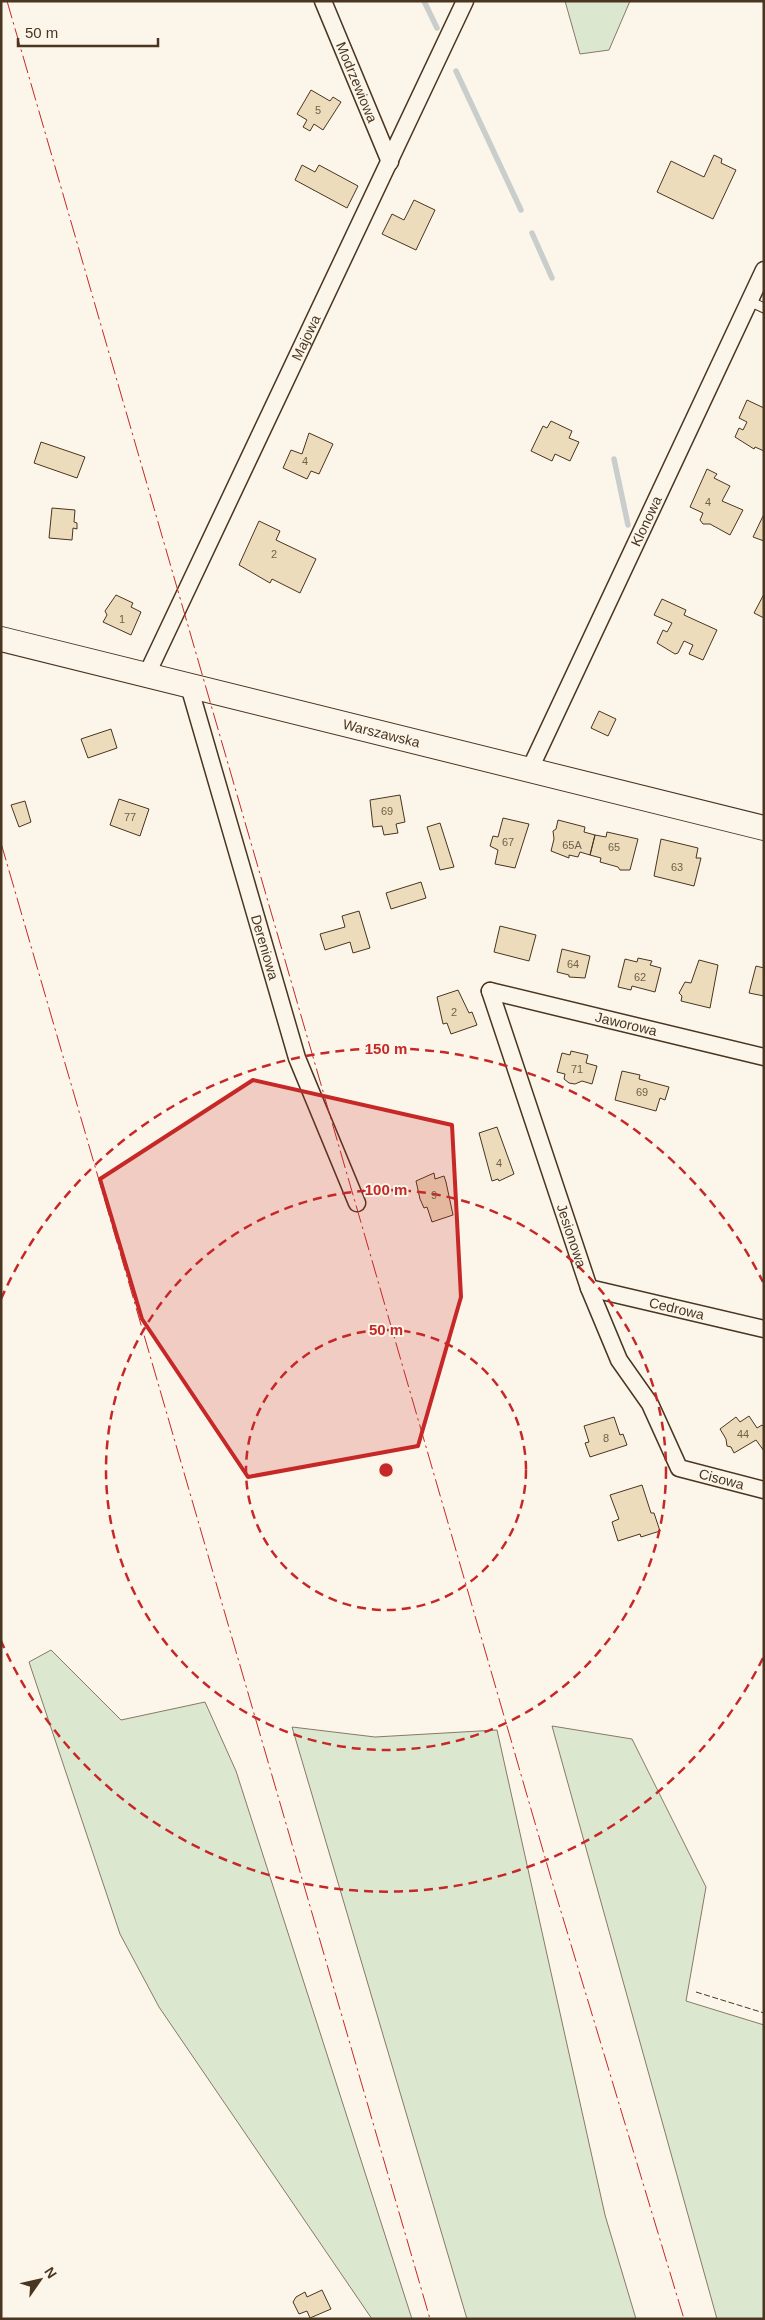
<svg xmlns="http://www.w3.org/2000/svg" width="765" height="2320" viewBox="0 0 765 2320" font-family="Helvetica,sans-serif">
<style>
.green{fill:#dce7d0;stroke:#887966}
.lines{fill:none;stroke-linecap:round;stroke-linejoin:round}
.stream{stroke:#c9cecd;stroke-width:5.5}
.building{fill:#ecdcbc;stroke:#4a3520}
.lane-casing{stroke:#4a3520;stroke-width:11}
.street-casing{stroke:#4a3520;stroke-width:19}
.secondary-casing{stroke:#4a3520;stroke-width:26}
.lane{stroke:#fbf6e9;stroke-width:9}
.street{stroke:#fbf6e9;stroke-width:16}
.secondary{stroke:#fbf6e9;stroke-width:24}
.fence{stroke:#4a3520;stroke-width:1;stroke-dasharray:6 2.5;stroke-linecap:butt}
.power{stroke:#c62828;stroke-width:1;stroke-dasharray:18 4 2.5 4;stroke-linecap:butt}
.marked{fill:#c62828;fill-opacity:0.2;stroke:#c62828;stroke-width:4;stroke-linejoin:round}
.ring{fill:none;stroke:#c62828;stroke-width:2.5;stroke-dasharray:9 6}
.labels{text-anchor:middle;stroke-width:4;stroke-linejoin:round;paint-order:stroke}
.number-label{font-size:11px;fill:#725f47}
.street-label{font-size:14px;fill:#4a3520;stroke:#fbf6e9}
.centre{fill:#c62828;stroke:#fbf6e9;stroke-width:2.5}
.ring-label{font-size:15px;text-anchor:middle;font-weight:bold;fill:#c62828;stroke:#fbf6e9;stroke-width:4;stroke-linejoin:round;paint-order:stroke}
</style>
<rect width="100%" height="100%" fill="#fbf6e9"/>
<!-- green -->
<path class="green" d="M565,1H630L609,50L580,54Z
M51,1650L121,1720L205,1702L236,1771L412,2319H372L159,2007L120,1934L29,1662Z
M552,1726L632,1739L706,1887L686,2001L764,2025V2319H717Z
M292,1727L375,1737L497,1730L605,2215L636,2319H467Z"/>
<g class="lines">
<!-- stream -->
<path class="stream" d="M424,1L437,28
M456,71L521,210
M532,233L552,278
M614,459L628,525"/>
</g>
<!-- building -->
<path class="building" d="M311,90L330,101L333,97L341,102L323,130L314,124L310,131L303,127L307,120L297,114Z
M714,155L722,159L721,163L736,170L713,219L657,192L671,161L704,177Z
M302,165L315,172L319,165L358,186L347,208L295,180Z
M414,200L435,210L416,250L382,234L392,214L404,220Z
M747,400L764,408V451L755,447L754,449L735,437L739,428L743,430L747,422L739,418Z
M551,421L572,431L569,438L579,442L570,461L555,454L552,461L531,451L543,426L547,428Z
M309,433L333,444L319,474L311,471L307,479L283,468L291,450L302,454Z
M41,442L85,457L77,478L34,463Z
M707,469L717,474L714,478L730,486L722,501L743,510L730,535L710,524H703L700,520L703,513L690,507Z
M52,508L75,510L74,522L77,523V529L73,528L72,540L49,538Z
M764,514V541L753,537Z
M259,521L280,531L276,540L316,559L300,593L272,579L270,583L239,565Z
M764,594V618L754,613Z
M116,595L133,603L131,607L141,612L131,635L103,622L107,615L105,611Z
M662,599L686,610L684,615L717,630L703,660L689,654L693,645L684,641L678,653L675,654L657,643L663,630L667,632L672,623L654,615Z
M599,711L616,719L608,736L591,728Z
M111,729L117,748L88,758L81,739Z
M400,795L405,822L396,824L398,833L384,835L382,826L373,827L370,800Z
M119,799L149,809L140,836L110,825Z
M25,801L31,822L19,827L11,805Z
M503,818L529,824L515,868L495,864L498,850L490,846L493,836L498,837Z
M558,820L585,827L584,832L595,835L590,855L580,852L578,857L569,855V858L551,851L554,839L553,831L556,829Z
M440,823L454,867L440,870L427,827Z
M607,832L638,839L630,870H620L618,867L600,862L601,858L590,855L595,835L606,837Z
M661,839L698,848L696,858H701L694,886L654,876Z
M421,882L426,898L391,909L386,893Z
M359,911L370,948L353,953L350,942L325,950L320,934L345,927L342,916Z
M500,926L536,935L529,961L494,952Z
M562,949L590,956L585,978L569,977V975L557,972Z
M638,958L652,961L650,965L661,968L655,992L632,986L631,990L618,987L625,959L637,962Z
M699,960L718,965L710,1008L681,1001L682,996L679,993L685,982L691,983Z
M756,966L764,968V996L749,993Z
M458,990L469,1013L472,1012L477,1025L451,1034L447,1023L443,1024L437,997Z
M571,1051L588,1055L586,1063L597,1066L592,1084L582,1081L575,1084L569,1083L564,1079L565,1074L557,1072L562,1053L570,1055Z
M622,1071L640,1075L639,1079L669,1087L665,1100L660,1098L656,1111L615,1100Z
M497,1127L514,1174L499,1181L498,1179L492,1181L479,1133Z
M434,1173L435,1179L444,1176L446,1182L453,1215L432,1222L427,1207L424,1208L420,1199L416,1181Z
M749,1416L757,1428L762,1425L764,1427V1451L756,1440L734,1453L731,1447L727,1446L726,1439L720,1429L736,1417L740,1422Z
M614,1417L620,1435L623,1434L627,1445L590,1457L585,1443L589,1442L584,1426Z
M642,1485L651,1513H654L660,1531L641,1537L640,1534L618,1541L612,1522L619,1519L610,1495Z
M322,2290L331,2309L310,2318L307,2311L299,2314L293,2302L296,2297L305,2292L307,2297Z"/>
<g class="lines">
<!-- lane casing -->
<g class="lane-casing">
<path id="lane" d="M749,301L764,308"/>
</g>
<!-- street casing -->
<g class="street-casing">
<g id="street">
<path id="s1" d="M323,1L390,162"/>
<path id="s2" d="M147,674L465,1"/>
<path id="s3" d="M189,686L297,1058L357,1203"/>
<path id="s4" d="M529,771L764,270"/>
<path id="s5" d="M490,991L589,1288L619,1360L650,1404L679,1468L764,1490"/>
<path id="s6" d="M490,991L764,1057"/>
<path id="s7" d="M589,1288L764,1329"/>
</g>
</g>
<!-- secondary casing -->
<g class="secondary-casing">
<g id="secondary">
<path id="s8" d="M1,639L764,828"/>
</g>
</g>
<!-- lane -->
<use href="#lane" class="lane"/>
<!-- street -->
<use href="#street" class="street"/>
<!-- secondary -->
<use href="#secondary" class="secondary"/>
<!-- fence -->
<path class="fence" d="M696,1992L764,2013"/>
<!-- power -->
<path class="power" d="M7,1L553,1885L684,2319
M1,843L430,2319"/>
</g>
<!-- marked area -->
<path class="marked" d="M253,1080L452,1125L461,1297L418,1446L248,1477L142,1319L100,1179Z"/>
<!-- distance rings -->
<g class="ring">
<circle cx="386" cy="1470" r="140"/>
<circle cx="386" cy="1470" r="280"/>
<path d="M763 1658A421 421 0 0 1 1 1641M1 1299A421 421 0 0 1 763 1282"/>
</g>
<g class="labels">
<!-- number labels -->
<g class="number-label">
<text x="318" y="114">5</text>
<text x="305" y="465">4</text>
<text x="708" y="506">4</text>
<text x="274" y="558">2</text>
<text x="122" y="623">1</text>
<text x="387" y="815">69</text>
<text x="130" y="821">77</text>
<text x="508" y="846">67</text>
<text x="572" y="849">65A</text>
<text x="614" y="851">65</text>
<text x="677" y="871">63</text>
<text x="573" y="968">64</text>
<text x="640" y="981">62</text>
<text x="454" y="1016">2</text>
<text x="577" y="1073">71</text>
<text x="642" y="1096">69</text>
<text x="499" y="1167">4</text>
<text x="434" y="1199">9</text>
<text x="743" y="1438">44</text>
<text x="606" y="1442">8</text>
</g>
<!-- street labels -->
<g class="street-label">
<text dy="5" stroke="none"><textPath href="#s1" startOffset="88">Modrzewiowa</textPath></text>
<text dy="5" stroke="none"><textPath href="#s2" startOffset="372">Majowa</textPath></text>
<text dy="5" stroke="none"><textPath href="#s4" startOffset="276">Klonowa</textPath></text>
<text dy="5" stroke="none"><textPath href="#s8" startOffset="392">Warszawska</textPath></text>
<text dy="5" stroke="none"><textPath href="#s3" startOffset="272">Dereniowa</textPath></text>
<text dy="5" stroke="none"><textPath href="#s6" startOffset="140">Jaworowa</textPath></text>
<text dy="5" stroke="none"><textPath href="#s5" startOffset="258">Jesionowa</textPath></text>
<text dy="5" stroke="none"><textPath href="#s7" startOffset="90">Cedrowa</textPath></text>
<text dy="5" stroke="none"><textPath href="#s5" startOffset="559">Cisowa</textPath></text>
</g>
</g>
<circle cx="386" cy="1470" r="8" class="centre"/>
<g class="ring-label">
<text x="386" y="1054">150 m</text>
<text x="386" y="1195">100 m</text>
<text x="386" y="1335">50 m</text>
</g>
<!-- border -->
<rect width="765" height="2320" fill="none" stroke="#4a3520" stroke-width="5"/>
<!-- north arrow -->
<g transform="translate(40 2280) rotate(56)" stroke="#fbf6e9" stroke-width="4" paint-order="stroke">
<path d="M0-4L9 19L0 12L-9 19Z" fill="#4a3520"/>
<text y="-8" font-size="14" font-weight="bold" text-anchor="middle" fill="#4a3520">N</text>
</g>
<!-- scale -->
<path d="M18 38v8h140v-8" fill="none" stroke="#4a3520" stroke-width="2.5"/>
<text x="25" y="38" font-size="15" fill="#4a3520" stroke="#fbf6e9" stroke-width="4" paint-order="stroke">50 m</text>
</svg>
